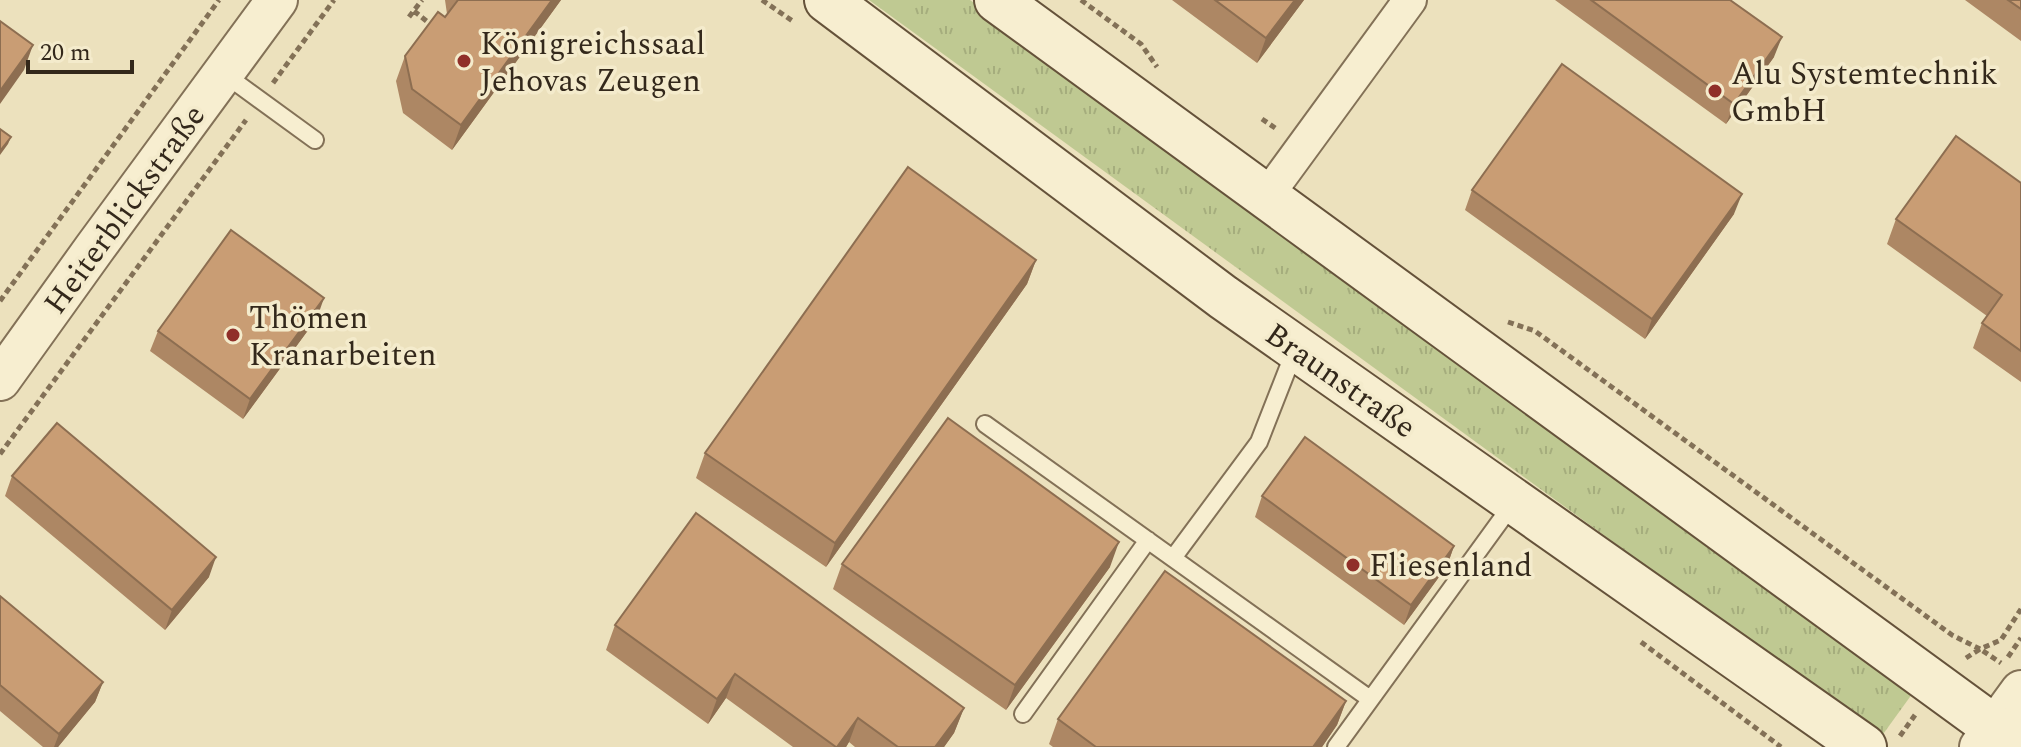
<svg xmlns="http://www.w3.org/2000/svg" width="2021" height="747" viewBox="0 0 2021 747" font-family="Spectral,serif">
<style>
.grass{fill:url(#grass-tufts)}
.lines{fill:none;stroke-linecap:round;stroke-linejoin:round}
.service-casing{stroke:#837157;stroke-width:20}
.minor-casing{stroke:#837157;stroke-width:36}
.tertiary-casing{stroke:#837157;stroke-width:44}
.secondary-casing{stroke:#65523a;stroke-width:48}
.path{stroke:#837157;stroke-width:5;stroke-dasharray:6 4;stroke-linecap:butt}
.service{stroke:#f7eed0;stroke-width:16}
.minor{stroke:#f7eed0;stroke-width:32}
.tertiary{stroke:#f7eed0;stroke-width:40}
.secondary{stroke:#f7eed0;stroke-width:44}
.wall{fill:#ad8764}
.shaded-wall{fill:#8d6e51}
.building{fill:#c99d74;stroke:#8d6e51;stroke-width:2}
.poi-dot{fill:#902f29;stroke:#f4ebcc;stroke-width:3}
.labels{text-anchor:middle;stroke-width:7;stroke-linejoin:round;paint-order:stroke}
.poi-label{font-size:32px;fill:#33281b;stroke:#f4ebcc;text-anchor:start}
.street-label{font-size:32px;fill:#33281b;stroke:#f4ebcc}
</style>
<defs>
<pattern id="grass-tufts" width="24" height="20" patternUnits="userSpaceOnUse" patternTransform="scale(2)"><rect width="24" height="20" fill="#bfc992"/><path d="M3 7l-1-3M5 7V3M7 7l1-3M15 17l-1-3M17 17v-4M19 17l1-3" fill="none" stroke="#a5ad7d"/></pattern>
</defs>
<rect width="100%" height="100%" fill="#ece1bd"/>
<!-- grass -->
<path class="grass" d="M869,0H970L1915,690L1881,737Z"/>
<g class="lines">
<!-- service casing -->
<g class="service-casing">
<path id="service" d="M223,73L315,140
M985,424L1370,699
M1173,558L1259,442L1295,350
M1023,714L1148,540
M1336,747L1514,502"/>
</g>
<!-- minor casing -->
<g class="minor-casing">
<path id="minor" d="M1266,197L1410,0"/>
</g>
<!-- tertiary casing -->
<g class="tertiary-casing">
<path id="tertiary" d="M0,380L94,249L277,0
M1980,747L2021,691"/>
</g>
<!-- secondary casing -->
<g class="secondary-casing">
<path id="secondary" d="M827,0L1223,297L1864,747
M997,0L2021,747"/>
</g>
<!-- path -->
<path class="path" d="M762,0L794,22
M1081,0L1141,44L1157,67
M414,11L435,28
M409,17L422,0
M273,83L334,0
M1262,119L1278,130
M0,301L219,0
M1508,322L1535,331L1952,635L1980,649L2001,640L2021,609
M0,454L246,120
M1641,642L1781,747
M2008,657L2021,638
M1966,658L1980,649L2001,663
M1900,736L1915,715"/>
<!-- service -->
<use href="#service" class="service"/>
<!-- minor -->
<use href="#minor" class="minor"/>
<!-- tertiary -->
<use href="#tertiary" class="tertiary"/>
<!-- secondary -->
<use href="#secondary" class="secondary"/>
</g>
<!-- wall -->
<path class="wall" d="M445,0H561L452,150L403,113L396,81L405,56L447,14Z
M1172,0H1304L1257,63Z
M1555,0H1730L1774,57L1726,124Z
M1965,0H2021V41Z
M2021,183V382L1973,348L1982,323L1987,316L1887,244L1896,219Z
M1472,190L1734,214L1645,339L1465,210Z
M1036,260L1027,284L826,567L696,478L705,453Z
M317,318L243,419L150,351L158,331Z
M12,476L209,577L165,630L5,496Z
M1262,496L1454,546L1447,566L1404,625L1255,517Z
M842,564L1110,567L1006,710L833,589Z
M0,596L103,682L95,702L58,747H43L0,711Z
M615,625L964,708L954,733L944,747H855L849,742L846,747H793L726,698L708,724L606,650Z
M1346,701L1337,725L1322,747H1053L1049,744L1058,719Z"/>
<!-- shaded-wall -->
<path class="shaded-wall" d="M552,0H561L452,150L461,125Z
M1295,0H1304L1257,63L1266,38Z
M1782,37L1774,57L1726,124L1734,104Z
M33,45L24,70L0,104V91Z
M11,137L8,144L0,155V151Z
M1742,194L1734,214L1645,339L1652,319Z
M1036,260L1027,284L826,567L835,543Z
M324,298L317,318L243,419L250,399Z
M1119,542L1110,567L1006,710L1015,685Z
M1454,546L1447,566L1404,625L1411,605Z
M216,557L209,577L165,630L172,610Z
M735,674L726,698L708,724L717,699Z
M103,682L95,702L58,747H54L59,734Z
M1346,701L1337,725L1322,747H1313Z
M964,708L954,733L944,747H935Z
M858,718L849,742L846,747H837Z"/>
<!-- building -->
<path class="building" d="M458,0H552L461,125L412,89L405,56L438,12L445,17Z
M1215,0H1295L1266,38Z
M1591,0H1730L1782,37L1734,104Z
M2008,0H2021V9Z
M0,21L33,45L0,91Z
M1562,64L1742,194L1652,319L1472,190Z
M0,129L11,137L0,151Z
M1956,136L2021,183V351L1982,323L2002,295L1896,219Z
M908,167L1036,260L835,543L705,453Z
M231,230L324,298L250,399L158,331Z
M948,418L1119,542L1015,685L842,564Z
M57,423L216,557L172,610L12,476Z
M1305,437L1454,546L1411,605L1262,496Z
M696,513L964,708L935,747H898L858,718L837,747H836L735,674L717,699L615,625Z
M1165,571L1346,701L1313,747H1096L1058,719Z
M0,596L103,682L59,734L0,685Z"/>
<!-- markers -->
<g class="poi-dot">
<circle cx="464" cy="61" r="8"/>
<circle cx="1715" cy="91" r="8"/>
<circle cx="233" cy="335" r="8"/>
<circle cx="1353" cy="565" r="8"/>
</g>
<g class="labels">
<!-- poi labels -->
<g class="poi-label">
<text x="480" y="54">Königreichssaal<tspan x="480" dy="37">Jehovas Zeugen</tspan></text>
<text x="1731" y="84">Alu Systemtechnik<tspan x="1731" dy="37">GmbH</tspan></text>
<text x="249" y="328">Thömen<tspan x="249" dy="37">Kranarbeiten</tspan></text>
<text x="1369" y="576">Fliesenland</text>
</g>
<!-- street labels -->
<g class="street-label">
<text transform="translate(124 209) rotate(-54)" y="11">Heiterblickstraße</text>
<text transform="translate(1341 380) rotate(35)" y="11">Braunstraße</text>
</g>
</g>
<!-- scale -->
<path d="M28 60v12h104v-12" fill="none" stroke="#33281b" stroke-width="4"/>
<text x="40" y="60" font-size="24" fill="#33281b" stroke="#f4ebcc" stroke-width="6" paint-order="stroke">20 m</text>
</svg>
